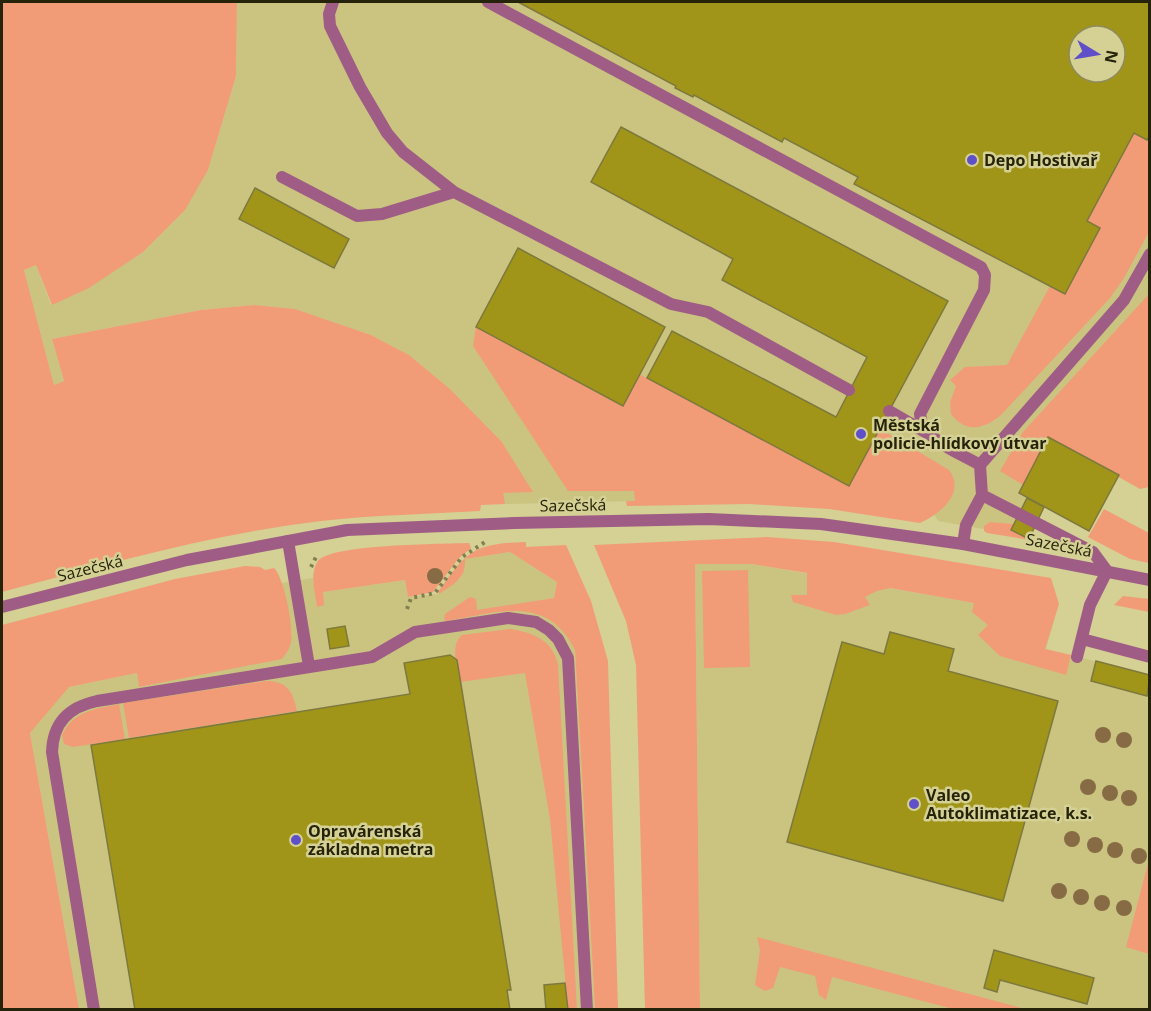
<svg xmlns="http://www.w3.org/2000/svg" width="1151" height="1011" viewBox="0 0 1151 1011" font-family="'Open Sans',sans-serif">
<style>
.built{fill:#cac480;fill-rule:evenodd}
.green{fill:#f19c77}
.building{fill:#a09519;stroke:#7d783e;stroke-width:1.5;fill-rule:evenodd}
.lines{fill:none;stroke-linecap:round;stroke-linejoin:round}
.path{stroke:#827f53;stroke-width:4;stroke-dasharray:3 4.5;stroke-linecap:butt}
.service{stroke:#9f5d85;stroke-width:12}
.minor{stroke:#9f5d85;stroke-width:12}
.tree{fill:#876b44}
.poi-dot{fill:#5f4fc8;stroke:#d5d094;stroke-width:2}
.labels{text-anchor:middle;stroke-width:5;stroke-linejoin:round;paint-order:stroke}
.poi-label{font-size:16px;font-weight:bold;fill:#25230a;stroke:#d5d094;text-anchor:start}
.street-label{font-size:16px;fill:#25230a;stroke:#d5d094}
</style>
<rect width="100%" height="100%" fill="#d5d094"/>
<!-- built -->
<path class="built" d="M237,2H1149V372L1048,438L1019,493L1027,498L1014,524L990,522L983,529L938,521L934,514L926,520L833,504L635,501L505,504L502,493L532,491L502,442L450,389L409,355L371,335L294,309L254,305L201,310L52,339L64,381L54,385L24,270L36,265L51,305L208,170L236,76ZM1079,36H1115V72H1079Z
M510,552L557,582L554,598L530,602L568,635L575,650L595,1009H79L30,733L64,690L69,687L137,673L140,687L286,654L292,634L282,583L313,578L317,606L323,592L405,580L408,597L439,594L461,578L465,559Z
M695,564H752L1055,617L1046,649L1149,675V1009H700Z"/>
<!-- green -->
<path class="green" d="M2,2H237L236,76L208,170L185,210L143,252L89,288L52,305L36,265L24,270L54,385L64,381L52,339L201,310L254,305L295,309L371,335L409,355L450,389L502,442L533,492L503,493L505,504L481,505L480,511C427,514 374,515 321,521C213,534 107,564 2,592Z
M1134,133L1147,140L1149,135V232L1124,278L1110,298L1001,415C984,429 966,434 951,414L950,402L956,386L950,380L965,367L1007,365L1050,286L1065,294L1100,228L1087,221Z
M1149,294V487L1140,489L1049,438L1023,485L1000,471L1023,432Z
M476,327L622,406L639,374L849,485L879,428L949,470C966,492 941,514 920,523L829,509L749,504L627,506L626,501H635L634,491H568L473,346Z
M1104,509L1149,533V563L1130,559L1088,537Z
M990,522L1014,524L1012,530L1028,539L1031,534L1042,542L987,533L984,531V526Z
M767,537L834,542L1051,578L1059,604L1045,649L1071,655L1066,675L1000,656L978,635L988,625L972,612L974,603L890,588L877,591L865,597L870,605L845,614L836,615L793,602L791,595H807V573L752,564H695L700,1009H645L636,665L626,621L594,545Z
M526,542V547L566,545L591,601L608,661L618,1009H595L575,650C547,593 497,613 446,621L444,619L445,614L470,597L476,599L477,610L554,598L557,582L510,552L465,559C466,579 454,584 439,594L438,592C468,550 473,544 526,542Z
M469,543L471,548L458,559L433,592L408,597L405,580L323,592L324,605L317,607C315,592 309,574 318,561C330,544 444,544 469,543Z
M245,566L260,567L265,570L274,568C284,577 294,628 291,642C290,648 286,654 282,659L139,687L137,673L69,687L30,733L79,1009H2V625L175,579Z
M748,570L750,667L704,668L702,571Z
M1123,596L1149,599V612L1114,605Z
M511,629C534,633 552,640 558,664L577,1009H568L550,819L525,673L460,682C458,668 449,646 462,635Z
M266,681C287,681 293,691 297,711L129,738L123,703Z
M119,704L125,739L73,747L64,744L62,735C73,711 95,709 119,704Z
M1149,860L1150,954H1149L1126,947Z
M757,937L1025,1009H953L832,977L826,1000L819,995L815,976L780,967L773,988L765,991L755,985L760,950Z"/>
<!-- building -->
<path class="building" d="M518,2H1150V135L1147,140L1134,133L1087,221L1100,228L1065,294L854,184L858,177L784,138L782,142L694,95L693,97L675,88L676,86ZM1079,36H1115V72H1079Z
M621,127L948,301L849,486L647,378L672,331L836,417L867,357L722,280L733,259L591,182Z
M255,188L349,239L334,268L239,219Z
M518,248L665,327L623,406L476,327Z
M1048,437L1119,475L1089,531L1019,493Z
M1027,498L1044,507L1029,539L1011,530Z
M345,626L349,646L330,649L327,629Z
M890,632L954,649L948,671L1058,701L1003,901L787,842L842,642L884,654Z
M450,655L457,660L511,990H507L510,1010H135L91,745L410,694L404,663Z
M1096,661L1150,675L1147,696L1091,681Z
M994,950L1094,978L1087,1004L1000,980L997,992L984,988Z
M565,983L568,1010H546L544,985Z"/>
<g class="lines">
<!-- path -->
<path class="path" d="M311,567L316,557
M407,609L411,598L435,593L462,557L485,542"/>
<!-- service -->
<path class="service" d="M333,2L329,14L330,26L360,87L387,133L403,152L454,192L671,304L708,312L849,390
M488,2L981,267L985,275L984,290L920,414C922,440 960,453 980,465
M282,177L357,216L382,214L454,192
M889,411L927,433
M982,495L1093,552L1107,571L1090,605L1077,657
M288,541L309,666
M963,544L966,525L982,495L980,465L1124,300L1150,254
M1082,639L1150,657
M94,1010L52,752C53,722 69,707 97,701L372,657L415,632L508,618L536,622L549,630L558,639L568,658L587,1010"/>
<!-- minor -->
<path class="minor" d="M2,607L187,560L347,530L514,523L709,519L821,524L963,544L1150,580"/>
</g>
<!-- trees -->
<g class="tree">
<circle cx="435" cy="576" r="8"/>
<circle cx="1103" cy="735" r="8"/>
<circle cx="1124" cy="740" r="8"/>
<circle cx="1088" cy="787" r="8"/>
<circle cx="1110" cy="793" r="8"/>
<circle cx="1129" cy="798" r="8"/>
<circle cx="1072" cy="839" r="8"/>
<circle cx="1095" cy="845" r="8"/>
<circle cx="1115" cy="850" r="8"/>
<circle cx="1139" cy="856" r="8"/>
<circle cx="1059" cy="891" r="8"/>
<circle cx="1081" cy="897" r="8"/>
<circle cx="1102" cy="903" r="8"/>
<circle cx="1124" cy="908" r="8"/>
</g>
<!-- markers -->
<g class="poi-dot">
<circle cx="972" cy="160" r="6"/>
<circle cx="861" cy="434" r="6"/>
<circle cx="914" cy="804" r="6"/>
<circle cx="296" cy="840" r="6"/>
</g>
<g class="labels">
<!-- poi labels -->
<g class="poi-label">
<text x="984" y="166">Depo Hostivař</text>
<text x="873" y="431">Městská<tspan x="873" dy="18">policie-hlídkový útvar</tspan></text>
<text x="926" y="801">Valeo<tspan x="926" dy="18">Autoklimatizace, k.s.</tspan></text>
<text x="308" y="837">Opravárenská<tspan x="308" dy="18">základna metra</tspan></text>
</g>
<!-- street labels -->
<g class="street-label">
<text transform="translate(573 505) rotate(-1)" y="6">Sazečská</text>
<text transform="translate(1059 545) rotate(11)" y="6">Sazečská</text>
<text transform="translate(90 568) rotate(-14)" y="6">Sazečská</text>
</g>
</g>
<!-- border -->
<rect width="1151" height="1011" fill="none" stroke="#25230a" stroke-width="6"/>
<!-- north arrow -->
<g transform="translate(1097 54) rotate(101)"><circle r="28" fill="#d5d094" stroke="#8f8b5d" stroke-width="1.5"/>
<path d="M0-4.5L10 22L0 15L-10 22Z" fill="#5f4fc8"/>
<text y="-9" font-size="16" font-weight="bold" text-anchor="middle" fill="#25230a">N</text>
</g>
</svg>
